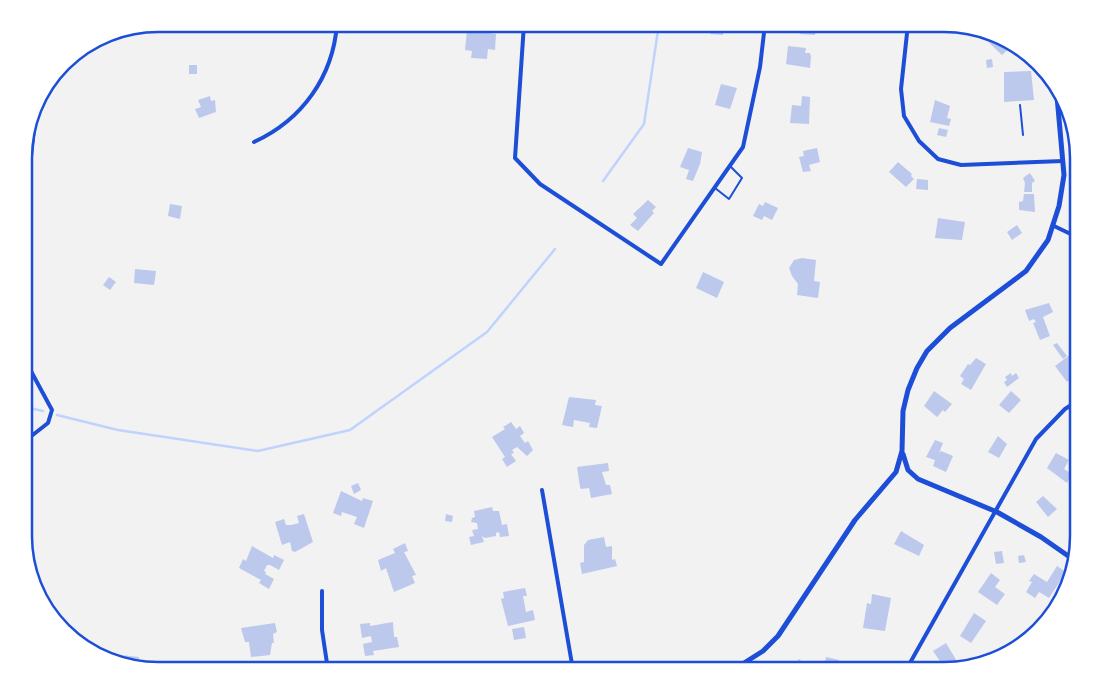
<svg xmlns="http://www.w3.org/2000/svg" width="1103" height="694" viewBox="0 0 1103 694" font-family="Roboto,sans-serif">
<style>
.lines{fill:none;stroke-linecap:round;stroke-linejoin:round}
.stream{stroke:#bfd3fe;stroke-width:2.5}
.building{fill:#bdc9ec}
.path{stroke:#1d4ed8;stroke-width:2}
.service{stroke:#1d4ed8;stroke-width:2}
.minor{stroke:#1d4ed8;stroke-width:4}
.tertiary{stroke:#1d4ed8;stroke-width:5}
.rim{fill:none;stroke:#1d4ed8;stroke-width:2.5}
</style>
<rect width="100%" height="100%" fill="#f2f2f2"/>
<g class="lines">
<!-- stream -->
<path class="stream" d="M603,181L644,124L659,24
M25,407L43,411
M57,415L118,430L258,451L350,430L487,332L555,249"/>
</g>
<!-- building -->
<path class="building" d="M711,24H725L723,35L710,34Z
M800,24H820L819,27L816,28L815,35L800,34Z
M467,30L496,34L495,50L488,49L487,59L471,58L472,51L465,50Z
M986,36L1012,44L1013,45L1002,55L984,38Z
M788,46L806,48L805,53H810L811,57L810,68L786,64Z
M992,59L993,67L987,68L986,60Z
M189,65H197V74H189Z
M1031,71L1034,100L1004,102V72Z
M721,84L737,88L730,109L715,105Z
M210,96L211,101L215,100L216,112L199,118L195,109L201,107L198,100Z
M802,96L810,97L809,124L790,123L792,105L801,106Z
M935,100L950,106L947,118L951,119L949,126L930,122Z
M939,128L948,130L946,137L937,135Z
M688,148L702,152L700,164L693,181L686,179L689,170L680,167Z
M817,148L820,162L809,165L811,171L803,172L799,157L804,156L803,151Z
M898,162L912,174L911,176L914,179L906,187L889,172Z
M1030,173L1035,181L1032,183V192H1024L1025,183L1023,178Z
M917,179L928,180V190L916,189Z
M1024,194H1034L1035,212L1019,210V202L1023,201Z
M648,200L656,207L652,211L654,213L638,231L630,225L637,218L633,214Z
M765,202L778,208L772,220L764,216L762,220L753,216L759,204L763,206Z
M170,204L182,206L180,219L168,216Z
M938,218L965,222L962,240L935,238Z
M1017,225L1022,233L1012,240L1007,232Z
M802,258L816,260L814,281L820,282L818,298L797,295L798,284L792,276L789,268L794,260Z
M1079,265V284H1077L1072,267Z
M135,269L156,271L154,285L134,283Z
M703,272L724,282L717,298L696,288Z
M109,277L116,282L110,290L103,285Z
M1049,303L1053,312L1043,317L1050,336L1040,340L1033,323L1036,322L1034,319L1029,321L1025,310Z
M1057,343L1067,356L1063,359L1053,345Z
M1079,348V375L1078,374L1067,382L1055,366Z
M976,358L986,364L971,390L961,384L964,379L960,376L968,364L970,365Z
M1011,373L1012,376L1016,373L1019,378L1007,387L1004,382L1007,380L1005,377Z
M934,391L952,404L945,412L943,410L937,417L924,406Z
M1011,391L1021,400L1009,413L999,405Z
M569,397L596,400L595,405L602,406L597,428L589,427L590,423L574,420L573,427L562,425Z
M511,422L516,429L520,426L524,433L520,436L525,443L528,441L533,450L527,456L517,447L512,450L514,453L511,454L516,461L507,467L502,459L505,457L492,437L505,429L503,427Z
M998,436L1007,444L999,458L988,452Z
M935,440L943,443L939,453L941,451L953,456L946,472L933,466L935,460L926,457Z
M1056,453L1069,460L1064,469L1072,474L1067,483L1047,468Z
M608,463L609,471L602,472L606,485H610L612,494L591,498L589,488L581,489L580,487L577,467Z
M358,483L361,490L354,494L351,486Z
M341,491L362,501L363,498L373,501L364,528L354,524L357,517L342,512L341,516L333,513Z
M1043,496L1057,509L1048,517L1036,502Z
M492,507L493,511H499L502,525L507,524L509,536L500,537L499,532L496,533V536L485,538L482,536L484,542L471,545L469,537L474,536L472,530L478,529L477,523L471,522L472,518L475,517L474,511Z
M304,514L313,542L295,552L292,551L290,542L282,545L275,522L284,519L286,525H291L299,523L297,516Z
M446,514L453,516L452,522L445,521Z
M901,531L924,545L919,556L894,544Z
M604,537L606,547L612,546V560L615,559L617,566L582,574L580,563L584,562V545L588,540Z
M405,543L408,551L404,552L416,575L412,576L415,583L394,592L386,568L381,571L378,560L395,553L393,549Z
M252,546L273,558L274,555L284,560L279,570L270,565H267L264,571L266,572L265,574L274,579L269,589L259,583L261,580L239,568L243,559L246,561Z
M1002,551L1004,563L996,564L994,552Z
M1024,555L1026,562L1019,563L1018,556Z
M1057,566L1066,572L1049,598L1039,592L1035,598L1026,592L1032,582L1029,581L1034,574L1047,582Z
M991,573L1000,580L995,587L1005,594L997,605L978,592Z
M525,588L527,596H523L526,612L533,610L535,620L508,626L501,599L504,598L503,592Z
M872,594L891,598L885,631L863,628L867,603L871,604Z
M974,613L986,621L971,643L960,636Z
M393,622L394,637H397L399,647L373,651L374,655L365,656L363,644L372,642L371,636L362,638L360,624L370,623V626Z
M275,623L277,632L273,634L274,643H272L270,655L251,657L249,642H245L241,628Z
M524,627L526,638L514,640L512,629Z
M946,643L961,668L946,670L933,651Z
M121,655L139,657V664L120,659Z
M826,657L839,660L837,670H816L817,665L820,666L822,661L825,662Z
M799,659L808,667L806,670H789Z"/>
<g class="lines">
<!-- path -->
<path class="path" d="M1020,105L1023,135"/>
<!-- service -->
<path class="service" d="M715,188L729,199L742,178L730,166"/>
<!-- minor -->
<path class="minor" d="M524,24L515,158L540,184L661,264L743,147L760,67L765,24
M908,24L901,89L904,116L919,141L938,159L961,165L1063,161
M254,142C302,120 333,77 337,24
M25,209L37,103
M1054,226L1079,238
M25,360L52,410L48,423L25,441
M542,490L573,670
M322,591V630L328,670
M906,670L1036,439L1065,409L1079,400"/>
<!-- tertiary -->
<path class="tertiary" d="M903,454L908,470L918,479L997,512L1041,537L1074,560
M733,670L763,651L778,636L855,520L896,472L902,451L903,411L908,390L917,368L927,351L950,328L1026,271L1048,240L1059,206L1064,175L1056,85"/>
</g>
<!-- crop -->
<path d="M0 0H1103V694H0ZM158 32H944A126 126 0 0 1 1070 158V536A126 126 0 0 1 944 662H158A126 126 0 0 1 32 536V158A126 126 0 0 1 158 32Z" fill="#fff" fill-rule="evenodd"/>
<path class="rim" d="M158 32H944A126 126 0 0 1 1070 158V536A126 126 0 0 1 944 662H158A126 126 0 0 1 32 536V158A126 126 0 0 1 158 32Z"/>
</svg>
